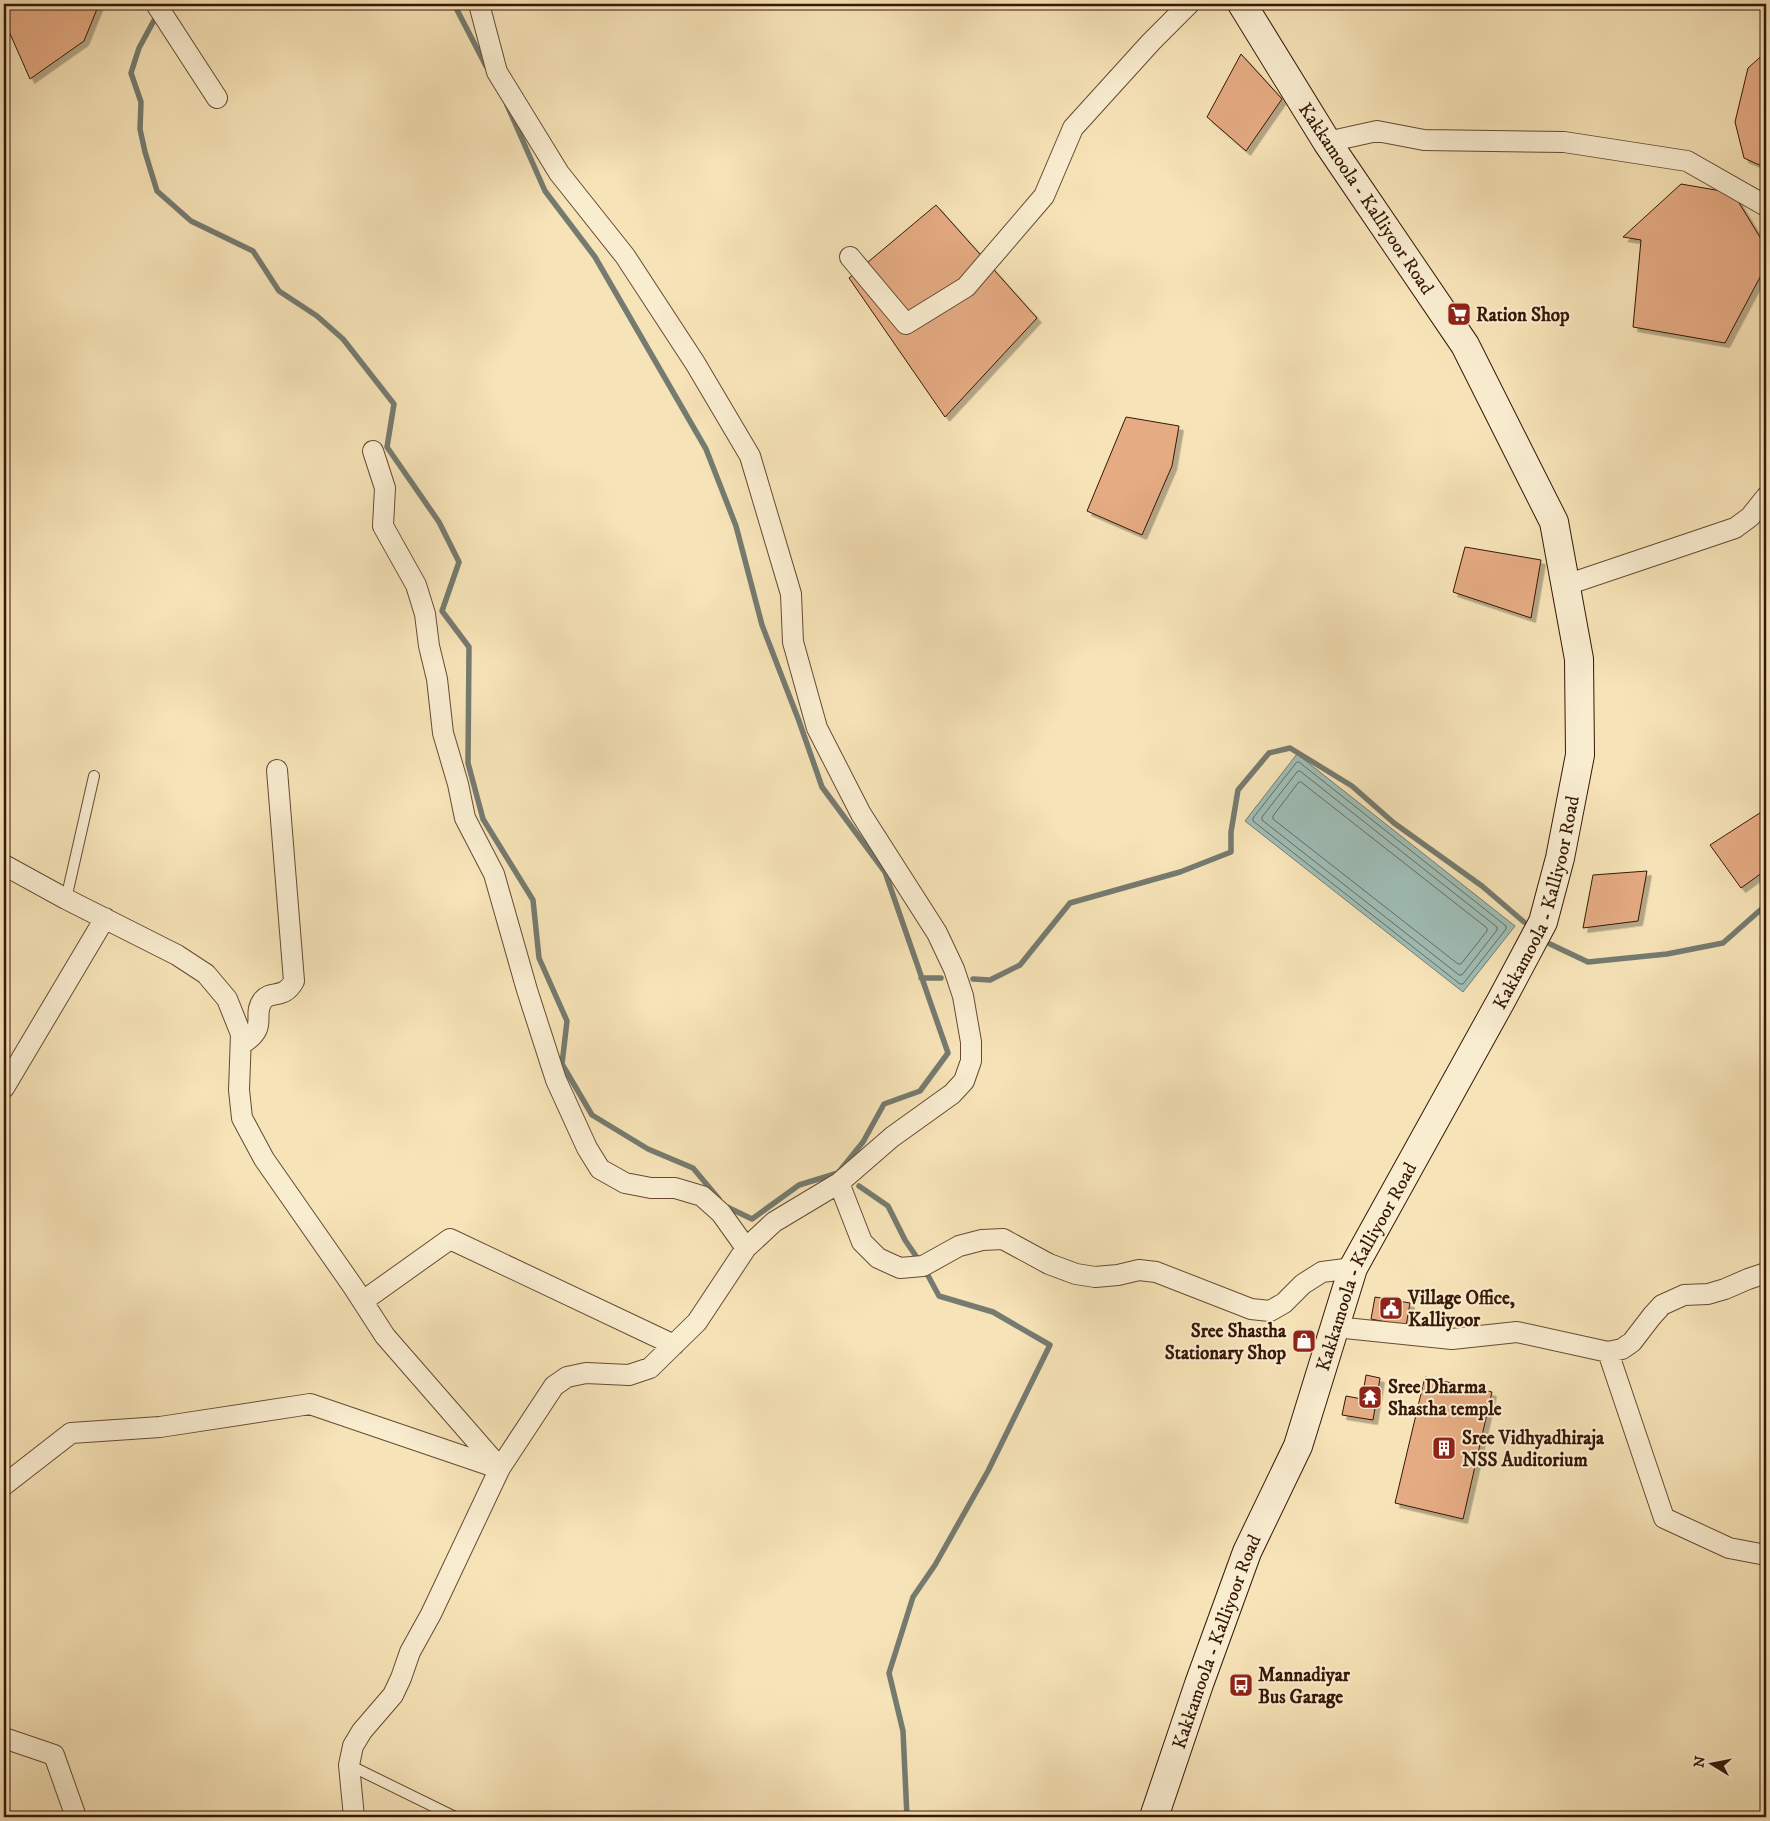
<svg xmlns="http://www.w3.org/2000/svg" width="1770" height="1821" viewBox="0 0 1770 1821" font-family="'IM FELL DW Pica',serif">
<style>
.water{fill:#9ebdb6;stroke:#757b70}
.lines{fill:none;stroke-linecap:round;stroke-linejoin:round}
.shore{stroke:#6a6a5e;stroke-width:1}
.stream{stroke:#757b70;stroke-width:5.5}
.building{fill:#e5ab83;stroke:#371707;filter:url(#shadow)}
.service-casing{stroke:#674a33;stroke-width:12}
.minor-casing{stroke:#674a33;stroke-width:22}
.secondary-casing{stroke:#371707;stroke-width:30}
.service{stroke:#f9edd0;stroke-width:10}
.minor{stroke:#f9edd0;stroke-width:20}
.secondary{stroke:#f9edd0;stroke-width:28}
.labels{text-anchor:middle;stroke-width:4;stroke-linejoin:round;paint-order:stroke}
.street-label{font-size:19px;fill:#371707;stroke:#f9edd0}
.poi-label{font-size:19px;font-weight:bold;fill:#371707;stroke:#f9edd0;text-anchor:start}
</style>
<defs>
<filter id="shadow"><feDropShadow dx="4.5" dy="4.5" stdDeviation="0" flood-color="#0004"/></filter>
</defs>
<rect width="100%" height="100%" fill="#f6e3b7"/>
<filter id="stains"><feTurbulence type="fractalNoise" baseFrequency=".004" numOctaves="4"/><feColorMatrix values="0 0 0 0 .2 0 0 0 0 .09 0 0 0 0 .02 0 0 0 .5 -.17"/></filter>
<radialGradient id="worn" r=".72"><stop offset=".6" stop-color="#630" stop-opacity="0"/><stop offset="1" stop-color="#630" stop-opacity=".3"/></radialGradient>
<!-- water -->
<path class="water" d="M1297,754L1515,926L1463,992L1245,821Z"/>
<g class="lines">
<!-- shore -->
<path class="shore" d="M1299,762L1506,926V929L1463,984H1460L1253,821V818L1296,763Z
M1300,771L1497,927V930L1462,975H1459L1262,820V817L1297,772Z
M1301,782L1487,928V931L1461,964H1458L1273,819V816L1298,783Z"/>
<!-- stream -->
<path class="stream" d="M454,4L486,66
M158,13L139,48L131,73L141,102L140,129L145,152L157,191L191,221L253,251L279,291L317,316L343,339L394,404L387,447L439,522L459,562L442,611L469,647L468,763L483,819L533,900L539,958L567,1021L562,1064L592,1115L648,1149L693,1168L719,1199
M507,105L545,191L595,257L706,449L736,526L762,625L799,721L822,787L885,872L948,1053L920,1091L884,1104L863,1142L838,1173L799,1185L752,1219L725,1206
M1550,944L1588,962L1667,954L1723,943L1766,905
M921,978H941
M973,979L990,980L1020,965L1070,903L1180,872L1231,852V832L1238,790L1269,753L1290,748L1352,786L1394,823L1482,886L1524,922
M859,1186L888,1206L905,1240L920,1262
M907,1817L903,1731L889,1673L913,1597L935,1565L988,1471L1050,1345L993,1312L939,1296L925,1270"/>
</g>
<!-- building -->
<path class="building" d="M4,4H99L84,41L30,79L4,20Z
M1766,52V168L1744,158L1735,122L1748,68Z
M1241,54L1282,99L1246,151L1207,117Z
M1681,184L1733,193L1766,247V266L1725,343L1633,327L1641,240L1623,237Z
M936,205L1037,318L945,417L849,278Z
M1126,417L1179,426L1172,466L1142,535L1087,511Z
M1465,547L1541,560L1531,618L1453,592Z
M1766,809V870L1741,888L1710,845Z
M1647,871L1638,921L1583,928L1593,875Z
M1375,1297L1410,1303L1406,1326L1371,1319Z
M1366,1375L1380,1378L1373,1420L1342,1415L1346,1396L1362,1399Z
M1425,1377L1492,1392L1463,1519L1395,1503Z"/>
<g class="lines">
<!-- service casing -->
<g class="service-casing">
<path id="service" d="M66,899L94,776
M349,1765L455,1817"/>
</g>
<!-- minor casing -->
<g class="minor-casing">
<path id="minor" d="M156,4L217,98
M479,4L497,72L559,173L625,256L695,363L750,456L791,594L793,642L817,728L861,814L937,933L954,969L963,996L971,1042V1061L964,1081L952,1094L892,1137L839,1183
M1327,142L1377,131L1424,140L1564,142L1687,161L1766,206
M850,257L906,324L966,287L1044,196L1073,128L1151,42L1189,4
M373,451L385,488L383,526L416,585L425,614L429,646L437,679L443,733L458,784L465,818L494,874L527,990L556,1080L587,1148L600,1169L625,1183L651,1188H675L702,1196L721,1213L746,1248
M1566,585L1735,528L1750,517L1766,497
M4,865L66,899L177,955L206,974L227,999L241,1034L239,1090L242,1118L264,1159L354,1288L385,1336L500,1468
M242,1044C270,1026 251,1016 263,1000C271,990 284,1000 294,981L277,770
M4,1088L105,918
M363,1301L450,1239L674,1345
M1335,1327L1452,1339L1517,1332L1608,1352L1622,1349L1632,1342L1652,1316L1662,1305L1684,1295L1708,1294L1725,1289L1748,1279L1766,1273
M1608,1352L1664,1518L1729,1548L1766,1555
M4,1485L71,1433L160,1427L310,1404L498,1468
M4,1738L54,1755L76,1817
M354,1817L349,1765L353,1746L362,1731L393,1695L401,1678L410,1652L431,1614L500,1468L554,1386L567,1377L586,1373L629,1375L650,1368L697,1322L746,1248L774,1222L839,1183L862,1242L878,1258L900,1268L923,1266L959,1246L982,1240L1003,1239L1049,1264L1076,1274L1095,1277L1118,1275L1139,1270L1156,1272L1251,1309L1270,1311L1284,1303L1303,1284L1322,1272L1353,1268"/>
</g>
<!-- secondary casing -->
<g class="secondary-casing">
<g id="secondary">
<path id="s1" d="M1154,1817L1199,1684L1247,1552L1298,1446L1353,1268L1502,999L1543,922L1560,858L1580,755L1579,659L1554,522L1465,345L1327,142L1242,4"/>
</g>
</g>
<!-- service -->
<use href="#service" class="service"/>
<!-- minor -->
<use href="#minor" class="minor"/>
<!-- secondary -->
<use href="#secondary" class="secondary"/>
</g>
<!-- icons -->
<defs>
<g id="supermarket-square" transform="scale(1.25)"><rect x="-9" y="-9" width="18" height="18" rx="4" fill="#8f2418" stroke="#f9edd0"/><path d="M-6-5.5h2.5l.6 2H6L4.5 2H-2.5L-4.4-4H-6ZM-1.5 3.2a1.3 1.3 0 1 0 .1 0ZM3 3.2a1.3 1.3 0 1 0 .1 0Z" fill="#fff"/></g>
<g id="civic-square" transform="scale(1.25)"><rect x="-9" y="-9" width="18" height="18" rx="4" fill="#8f2418" stroke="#f9edd0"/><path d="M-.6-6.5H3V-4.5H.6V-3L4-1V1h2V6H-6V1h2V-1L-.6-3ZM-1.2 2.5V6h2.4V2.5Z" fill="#fff"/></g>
<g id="shop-square" transform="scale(1.25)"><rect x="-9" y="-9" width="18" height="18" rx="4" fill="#8f2418" stroke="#f9edd0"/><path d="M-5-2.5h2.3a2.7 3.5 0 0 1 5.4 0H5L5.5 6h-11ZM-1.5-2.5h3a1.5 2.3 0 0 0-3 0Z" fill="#fff"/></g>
<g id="temple-square" transform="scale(1.25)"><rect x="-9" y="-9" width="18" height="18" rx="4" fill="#8f2418" stroke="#f9edd0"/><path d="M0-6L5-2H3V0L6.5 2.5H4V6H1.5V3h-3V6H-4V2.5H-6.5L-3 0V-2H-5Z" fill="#fff"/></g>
<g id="building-square" transform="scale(1.25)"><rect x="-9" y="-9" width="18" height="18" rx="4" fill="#8f2418" stroke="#f9edd0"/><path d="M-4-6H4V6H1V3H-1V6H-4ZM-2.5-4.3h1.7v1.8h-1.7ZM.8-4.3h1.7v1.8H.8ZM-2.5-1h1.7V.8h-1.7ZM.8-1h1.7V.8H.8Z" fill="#fff"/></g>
<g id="bus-square" transform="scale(1.25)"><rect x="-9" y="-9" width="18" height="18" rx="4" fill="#8f2418" stroke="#f9edd0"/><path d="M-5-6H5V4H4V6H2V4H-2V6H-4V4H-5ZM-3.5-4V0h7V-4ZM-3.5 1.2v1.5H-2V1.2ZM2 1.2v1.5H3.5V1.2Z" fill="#fff"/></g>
</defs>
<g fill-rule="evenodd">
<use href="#supermarket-square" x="1459" y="314"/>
<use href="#civic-square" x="1391" y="1308"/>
<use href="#shop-square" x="1304" y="1341"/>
<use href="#temple-square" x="1370" y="1397"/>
<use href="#building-square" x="1444" y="1448"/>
<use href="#bus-square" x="1241" y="1685"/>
</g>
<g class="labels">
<!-- street labels -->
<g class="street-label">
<text transform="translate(1367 198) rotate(56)" y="7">Kakkamoola - Kalliyoor Road</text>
<text dy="7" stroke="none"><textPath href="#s1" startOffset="996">Kakkamoola - Kalliyoor Road</textPath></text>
<text dy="7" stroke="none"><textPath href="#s1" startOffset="591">Kakkamoola - Kalliyoor Road</textPath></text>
<text dy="7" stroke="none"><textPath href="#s1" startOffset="186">Kakkamoola - Kalliyoor Road</textPath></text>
</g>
<!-- poi labels -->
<g class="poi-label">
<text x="1476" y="321">Ration Shop</text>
<text x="1408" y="1304">Village Office,<tspan x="1408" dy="22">Kalliyoor</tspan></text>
<text x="1286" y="1337" text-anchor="end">Sree Shastha<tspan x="1286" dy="22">Stationary Shop</tspan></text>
<text x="1388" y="1393">Sree Dharma<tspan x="1388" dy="22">Shastha temple</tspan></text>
<text x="1462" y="1444">Sree Vidhyadhiraja<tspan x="1462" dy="22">NSS Auditorium</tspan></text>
<text x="1258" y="1681">Mannadiyar<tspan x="1258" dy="22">Bus Garage</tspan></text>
</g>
</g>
<!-- margin -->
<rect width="1770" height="1821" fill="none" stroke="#f6e3b7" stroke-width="20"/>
<rect x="5" y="5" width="1760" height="1811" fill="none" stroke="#371707" stroke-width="2.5"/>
<rect x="10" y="10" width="1750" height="1801" fill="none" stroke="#371707"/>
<!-- north arrow -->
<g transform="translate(1712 1764) rotate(280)" stroke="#f9edd0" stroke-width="4" paint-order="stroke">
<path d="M0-4L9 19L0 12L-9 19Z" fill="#371707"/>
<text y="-8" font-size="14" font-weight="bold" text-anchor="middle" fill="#371707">N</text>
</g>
<rect width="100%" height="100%" filter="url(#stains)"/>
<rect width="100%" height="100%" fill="url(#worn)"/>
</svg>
